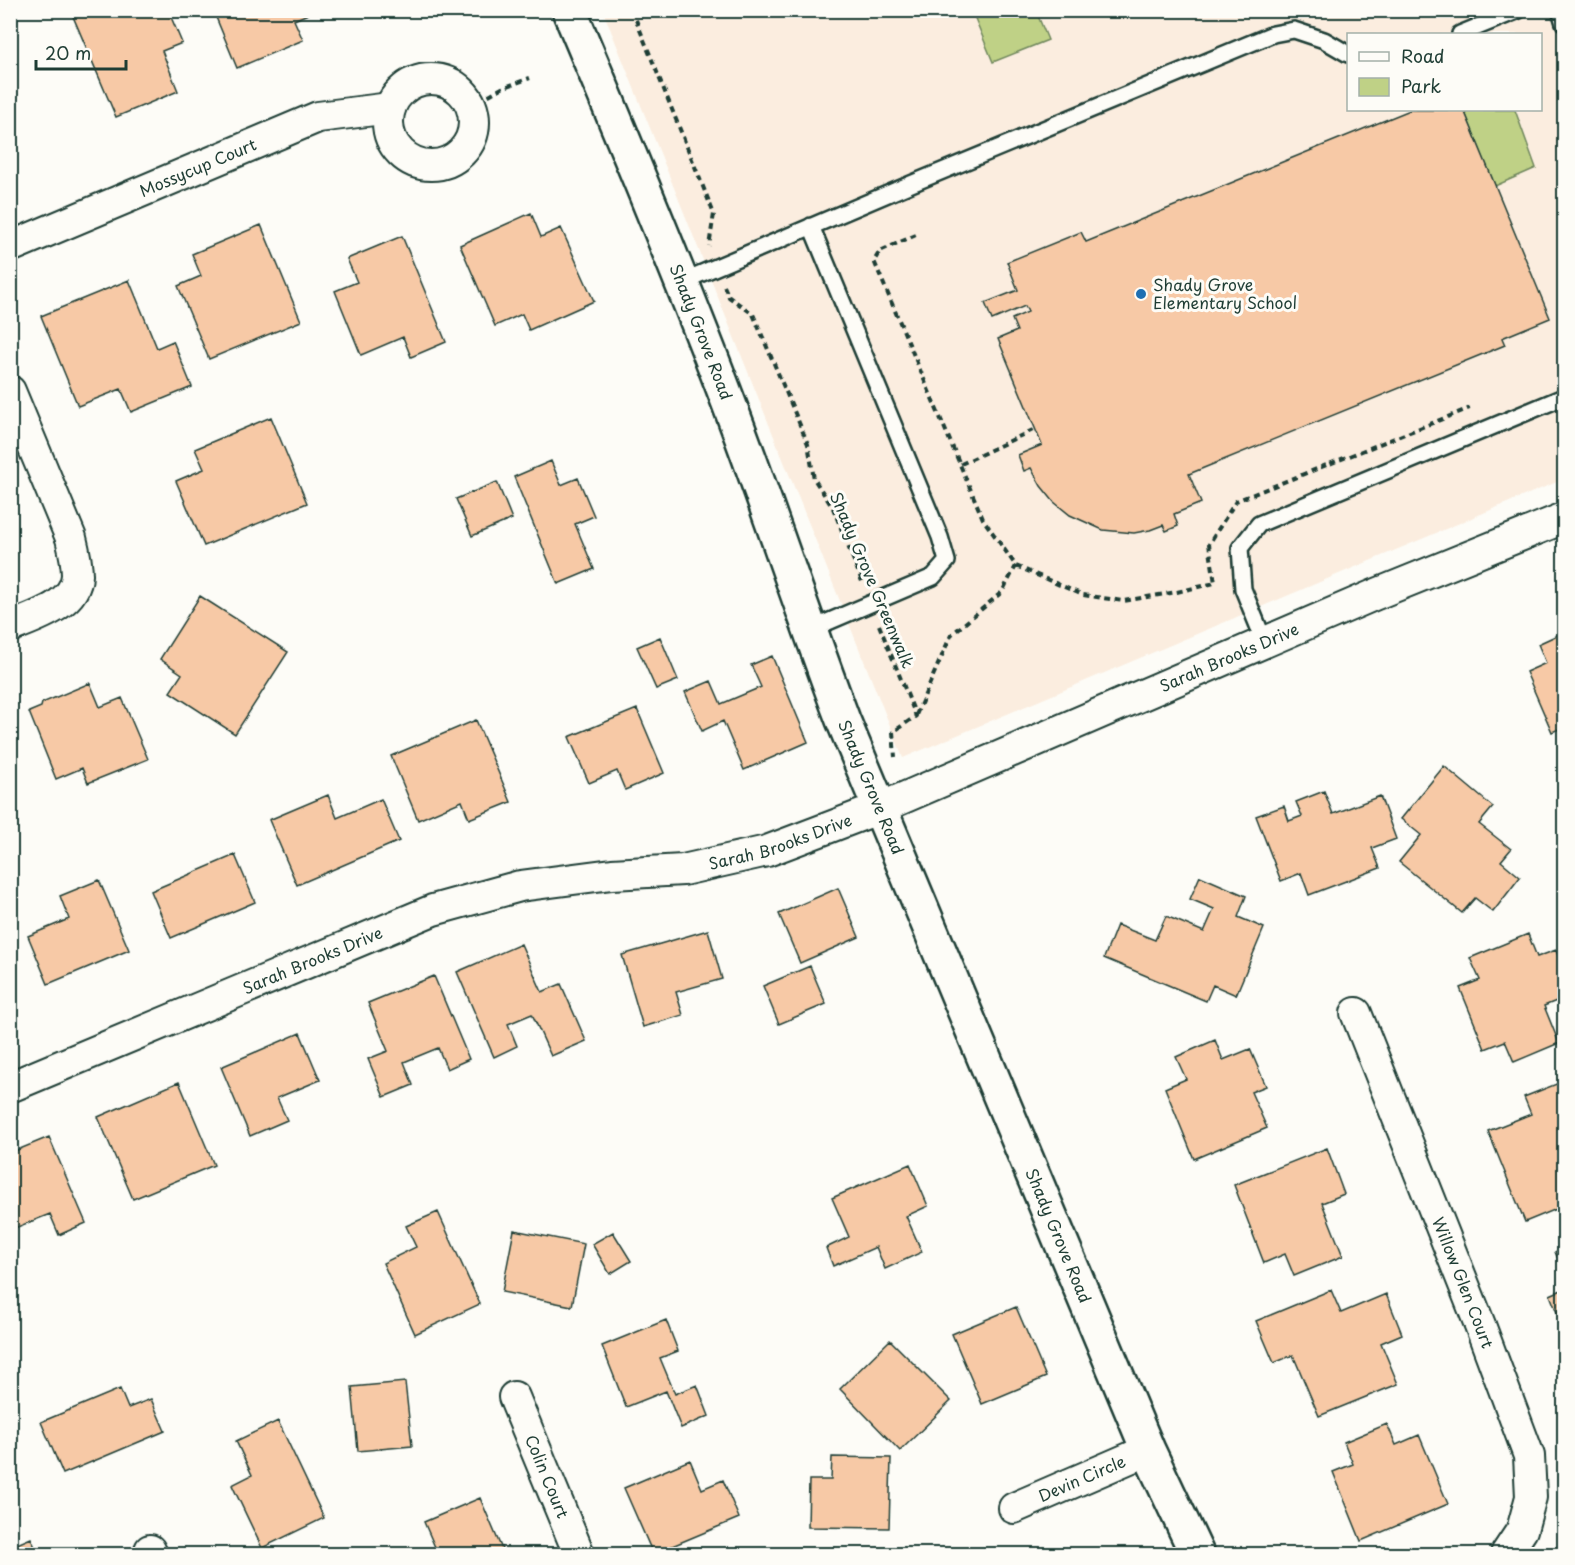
<svg xmlns="http://www.w3.org/2000/svg" width="1575" height="1565" viewBox="0 0 1575 1565" font-family="'Playpen Sans',sans-serif">
<style>
.built{fill:#fbeddf;fill-rule:evenodd}
.green{fill:#bfd186;stroke:#6f875d;stroke-width:1.5}
.building{fill:#f7c9a6;stroke:#1f3d34;stroke-width:1.5}
.lines{fill:none;stroke-linecap:round;stroke-linejoin:round}
.service-casing{stroke:#1f3d34;stroke-width:20}
.minor-casing{stroke:#1f3d34;stroke-width:34}
.secondary-casing{stroke:#1f3d34;stroke-width:38}
.path{stroke:#1f3d34;stroke-width:4;stroke-dasharray:6 4.5;stroke-linecap:butt}
.service{stroke:#fdfcf7;stroke-width:15}
.minor{stroke:#fdfcf7;stroke-width:30}
.secondary{stroke:#fdfcf7;stroke-width:33}
.poi-dot{fill:#1f6fb2;stroke:#fdfcf7;stroke-width:2}
.labels{text-anchor:middle;stroke-width:6;stroke-linejoin:round;paint-order:stroke}
.street-label{font-size:16px;fill:#1f3d34;stroke:#fdfcf7}
.poi-label{font-size:16px;fill:#1f3d34;stroke:#fdfcf7;text-anchor:start}
</style>
<rect width="100%" height="100%" fill="#fdfcf7"/>
<filter id="ink" filterUnits="userSpaceOnUse"><feTurbulence type="fractalNoise" baseFrequency=".0167" numOctaves="2"/><feDisplacementMap in="SourceGraphic" scale="12" xChannelSelector="R" yChannelSelector="G"/><feConvolveMatrix kernelMatrix="1 2 1 2 8 2 1 2 1" color-interpolation-filters="sRGB"/></filter>
<g filter="url(#ink)">
<!-- built -->
<path class="built" d="M603,11H1564V479L903,758ZM1348,34H1540V110H1348Z"/>
<!-- green -->
<path class="green" d="M972,11H1036L1048,40L993,62Z
M1464,110H1515L1536,168L1495,186Z"/>
<!-- building -->
<path class="building" d="M80,10H168L182,43L162,51L178,91L116,117L72,14Z
M213,10H315V11L294,20L303,40L237,68Z
M1410,110H1464L1550,318L1502,338L1505,345L1189,474L1201,503L1174,514L1178,526L1166,531L1163,525L1150,530L1134,533L1103,530L1070,515L1054,502L1041,486L1031,468L1024,471L1018,455L1042,445L998,339L1017,331L1012,319L1028,312L1025,306L992,320L985,303L1018,290L1007,262L1081,232L1086,242Z
M531,213L541,237L561,228L594,301L529,330L522,314L495,326L460,245Z
M261,225L301,321L209,359L178,286L201,276L192,254Z
M402,236L446,342L411,357L403,337L361,355L335,291L357,282L347,259Z
M129,280L157,348L173,341L192,387L131,412L121,389L78,406L41,316Z
M271,417L307,503L204,546L176,481L204,469L195,449Z
M551,461L561,485L578,478L594,516L575,524L594,569L558,584L514,477Z
M497,482L512,519L472,536L456,499Z
M200,596L288,652L235,734L170,692L182,674L160,659Z
M1564,632V727L1552,732L1526,672L1546,663L1538,644Z
M660,637L678,680L656,689L637,647Z
M772,656L808,742L744,770L723,721L702,731L685,692L711,681L721,704L761,687L751,665Z
M90,683L100,707L122,698L148,759L88,783L82,768L56,779L29,712L41,707L42,703Z
M637,709L664,773L625,790L617,771L589,783L569,737Z
M476,720L511,802L469,819L462,801L418,820L391,756Z
M1444,766L1493,807L1479,824L1511,849L1501,861L1520,877L1493,912L1475,898L1462,913L1399,862L1421,835L1401,819Z
M1324,791L1333,814L1380,796L1396,839L1372,848L1380,868L1309,895L1301,873L1281,881L1256,816L1284,806L1289,821L1302,816L1296,802Z
M328,795L337,818L381,799L399,841L297,885L269,820Z
M235,855L255,902L171,938L151,891Z
M1200,876L1246,896L1238,917L1264,928L1236,995L1213,985L1206,1001L1104,958L1117,925L1155,940L1166,916L1204,932L1214,909L1190,899Z
M99,880L129,950L48,984L28,936L69,919L60,896Z
M838,888L859,937L800,963L779,914Z
M708,930L722,979L676,992L683,1015L643,1027L622,955Z
M1528,934L1537,957L1556,950L1564,972V998L1544,1006L1559,1043L1514,1062L1505,1041L1485,1049L1460,988L1480,980L1470,958Z
M521,944L542,992L561,984L586,1041L551,1056L532,1014L508,1024L517,1046L494,1057L457,972Z
M810,966L826,1004L779,1024L763,986Z
M434,976L469,1059L447,1069L438,1048L404,1062L413,1085L384,1097L368,1059L388,1051L368,1003Z
M300,1033L320,1080L277,1098L287,1120L250,1136L221,1067Z
M1215,1040L1223,1060L1250,1049L1266,1086L1251,1092L1267,1128L1194,1159L1165,1088L1186,1079L1176,1057Z
M1564,1081V1206L1525,1222L1488,1131L1531,1114L1524,1097Z
M179,1082L214,1165L133,1199L98,1117Z
M49,1137L86,1223L59,1235L50,1214L10,1230V1153Z
M1327,1148L1344,1194L1322,1203L1343,1256L1294,1276L1285,1254L1264,1263L1234,1185Z
M910,1164L928,1206L906,1216L922,1252L885,1269L876,1247L833,1266L826,1248L849,1237L832,1198Z
M438,1212L480,1304L415,1334L383,1263L416,1247L406,1226Z
M514,1230L584,1244L572,1306L502,1292Z
M613,1232L631,1261L610,1274L592,1244Z
M1564,1248V1272L1555,1252Z
M1564,1289V1330L1550,1295Z
M1331,1290L1341,1313L1386,1294L1402,1334L1381,1343L1398,1384L1319,1416L1293,1355L1274,1363L1256,1321Z
M1016,1307L1046,1377L982,1404L952,1334Z
M666,1320L678,1351L660,1358L675,1394L697,1385L709,1416L681,1428L666,1391L626,1407L602,1346Z
M890,1340L951,1401L900,1451L840,1389Z
M405,1382L412,1446L358,1451L352,1387Z
M120,1389L128,1408L151,1399L165,1431L63,1474L41,1422Z
M278,1421L324,1518L262,1548L232,1485L252,1475L236,1441Z
M1387,1424L1396,1445L1419,1435L1448,1504L1361,1541L1333,1472L1353,1464L1344,1442Z
M832,1457L891,1458L889,1528L808,1527L809,1480H831Z
M690,1460L702,1489L723,1480L739,1518L653,1554L624,1488Z
M480,1498L504,1554H438L424,1522Z
M31,1538L38,1554H10V1547Z"/>
<g class="lines">
<!-- service casing -->
<g class="service-casing">
<path id="service" d="M1560,10L1564,23
M1460,34L1519,10
M681,282L911,184L1273,34L1294,30L1324,40L1348,54
M809,630L933,577L947,561L940,537L811,226
M1265,643L1243,589L1240,548L1259,524L1561,398L1564,399"/>
</g>
<!-- minor casing -->
<g class="minor-casing">
<g id="minor">
<circle cx="431" cy="122" r="43"/>
<path id="s1" d="M10,247L318,117L390,108"/>
<path d="M10,391L71,538C74,550 77,562 77,575C76,605 34,617 10,627"/>
<path id="s2" d="M1356,1013L1480,1325L1529,1456L1531,1497L1522,1530L1506,1554"/>
<path id="s3" d="M10,1087L433,910L520,886L612,874L683,870L767,851L880,808L1374,595L1564,518"/>
<path id="s4" d="M514,1397L579,1554"/>
<path id="s5" d="M1014,1508L1148,1450"/>
<path d="M150,1550L152,1554"/>
</g>
</g>
<!-- secondary casing -->
<g class="secondary-casing">
<g id="secondary">
<path id="s6" d="M569,10C624,140 678,269 728,401C768,506 803,614 843,720L1148,1450L1197,1554"/>
</g>
</g>
<!-- path -->
<path class="path" d="M632,10L714,214L709,246
M1564,95V138
M470,105L502,88L530,78
M916,235L880,251L874,261L983,519L1016,566L1083,595L1123,601L1177,592L1215,583L1209,544L1236,501L1470,408
M724,286L729,297L753,314L808,444L814,479L833,508L863,584
M961,464L1035,429
M879,625L916,716L893,732L895,757
M916,715L951,635L1002,592L1016,566"/>
<!-- service -->
<use href="#service" class="service"/>
<!-- minor -->
<use href="#minor" class="minor"/>
<!-- secondary -->
<use href="#secondary" class="secondary"/>
</g>
</g>
<!-- markers -->
<circle class="poi-dot" cx="1141" cy="294" r="6"/>
<g class="labels">
<!-- street labels -->
<g class="street-label">
<text dy="6" stroke="none"><textPath href="#s1" startOffset="204">Mossycup Court</textPath></text>
<text dy="6" stroke="none"><textPath href="#s6" startOffset="348">Shady Grove Road</textPath></text>
<text transform="translate(872 580) rotate(67)" y="6">Shady Grove Greenwalk</text>
<text dy="6" stroke="none"><textPath href="#s3" startOffset="1300">Sarah Brooks Drive</textPath></text>
<text dy="6" stroke="none"><textPath href="#s6" startOffset="834">Shady Grove Road</textPath></text>
<text dy="6" stroke="none"><textPath href="#s3" startOffset="814">Sarah Brooks Drive</textPath></text>
<text dy="6" stroke="none"><textPath href="#s3" startOffset="328">Sarah Brooks Drive</textPath></text>
<text dy="6" stroke="none"><textPath href="#s6" startOffset="1320">Shady Grove Road</textPath></text>
<text dy="6" stroke="none"><textPath href="#s2" startOffset="290">Willow Glen Court</textPath></text>
<text dy="6" stroke="none"><textPath href="#s4" startOffset="86">Colin Court</textPath></text>
<text dy="6" stroke="none"><textPath href="#s5" startOffset="74">Devin Circle</textPath></text>
</g>
<!-- poi labels -->
<g class="poi-label">
<text x="1153" y="291">Shady Grove<tspan x="1153" dy="18">Elementary School</tspan></text>
</g>
</g>
<!-- margin -->
<rect width="1575" height="1565" fill="none" stroke="#fdfcf7" stroke-width="36"/>
<rect x="18" y="18" width="1539" height="1529" fill="none" stroke="#1f3d34" stroke-width="2" filter="url(#ink)"/>
<!-- legend -->
<rect x="1347" y="33" width="195" height="78" fill="#fdfcf7" stroke="#a4b0a9" stroke-width="1.5"/>
<rect x="1359" y="52" width="30" height="9" fill="#fdfcf7" stroke="#a4b0a9" stroke-width="1.5"/>
<text x="1401" y="63" font-size="18" fill="#1f3d34">Road</text>
<rect x="1359" y="78" width="30" height="18" fill="#bfd186" stroke="#a4b0a9" stroke-width="1.5"/>
<text x="1401" y="93" font-size="18" fill="#1f3d34">Park</text>
<!-- scale -->
<path d="M36 60v9h90v-9" fill="none" stroke="#1f3d34" stroke-width="3"/>
<text x="45" y="60" font-size="18" fill="#1f3d34" stroke="#fdfcf7" stroke-width="4.5" paint-order="stroke">20 m</text>
</svg>
